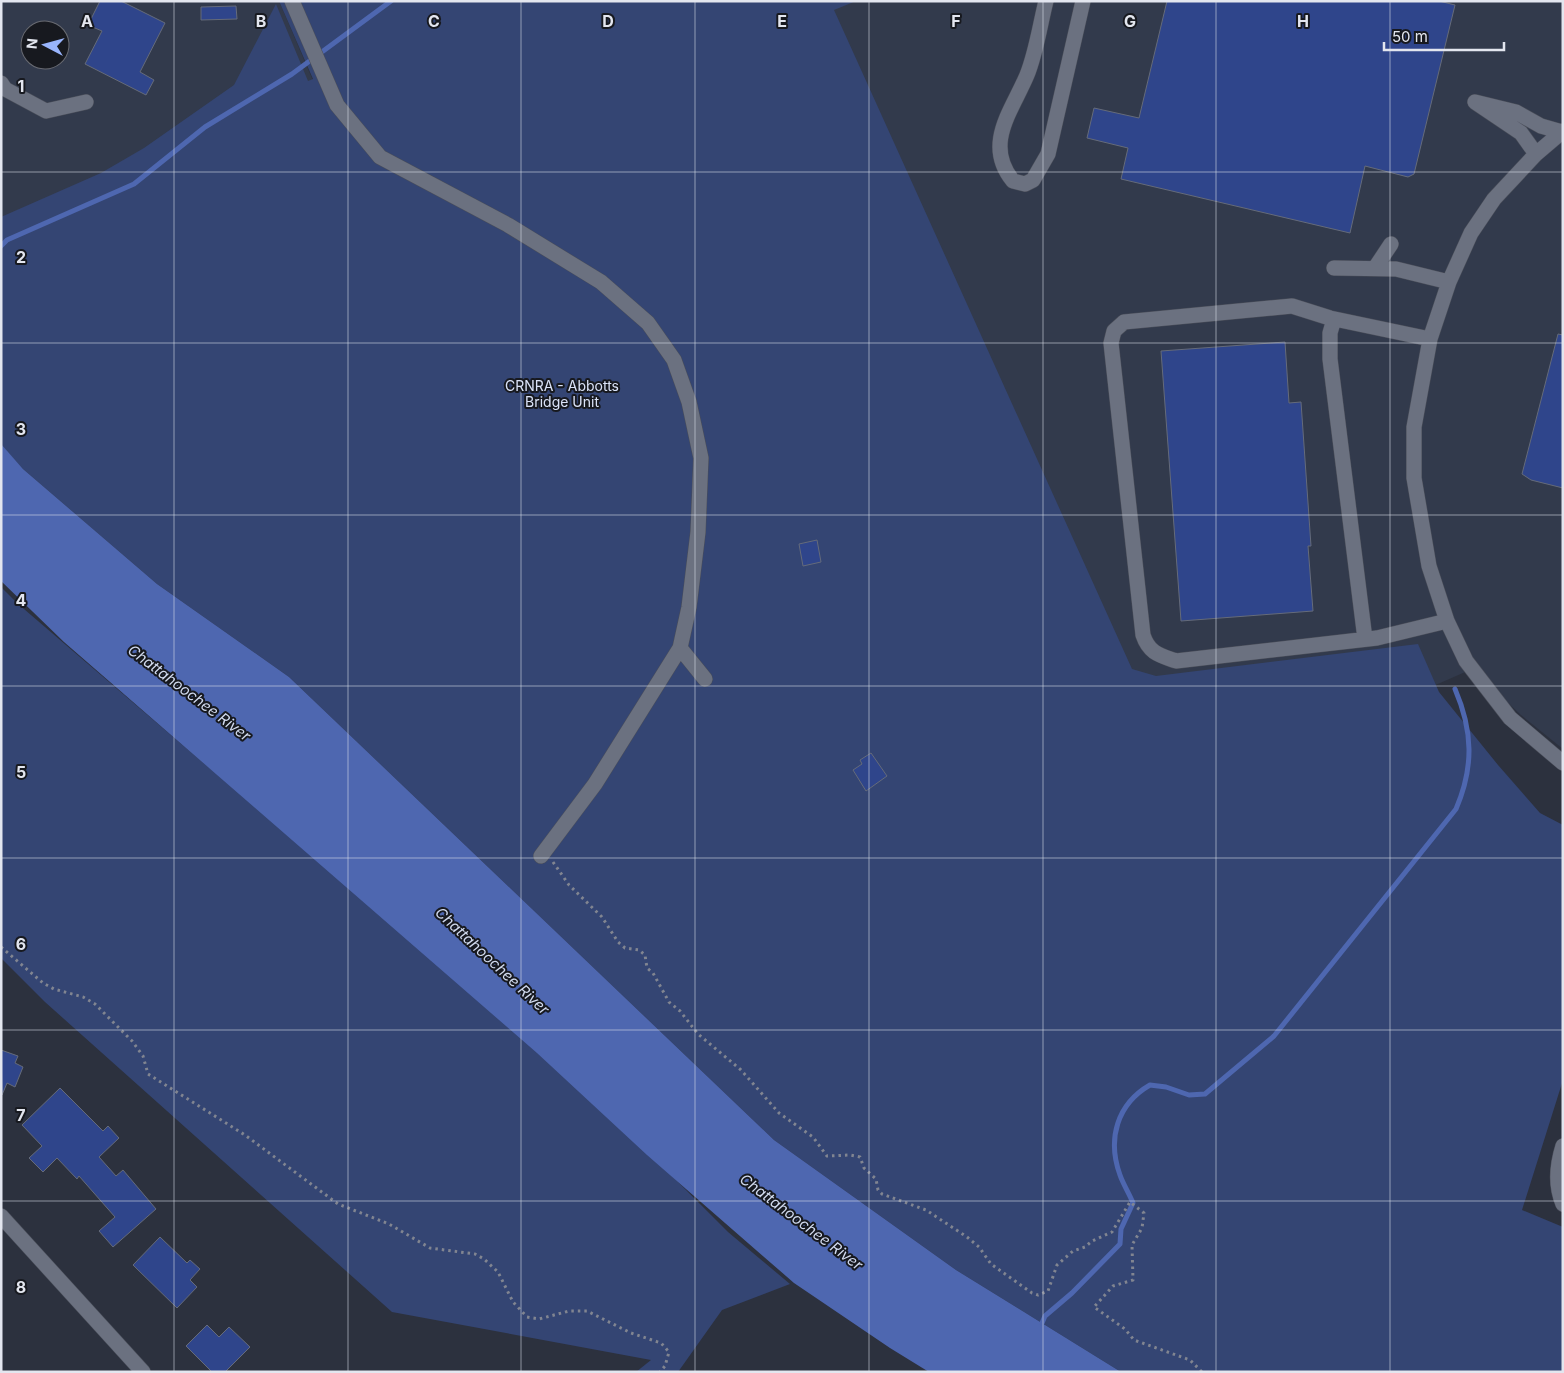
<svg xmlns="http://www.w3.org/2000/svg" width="1564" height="1373" viewBox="0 0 1564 1373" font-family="Inter,sans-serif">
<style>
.built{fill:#323a4c;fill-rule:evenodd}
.green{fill:#344573}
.water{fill:#4e67b0}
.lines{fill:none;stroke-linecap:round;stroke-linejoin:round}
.stream{stroke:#4e67b0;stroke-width:5}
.building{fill:#2f458b;stroke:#656b7a}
.minor-casing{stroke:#4a4e59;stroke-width:16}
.path{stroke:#818591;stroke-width:3;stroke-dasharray:2.5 4;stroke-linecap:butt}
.minor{stroke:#6b7180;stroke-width:15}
.grid{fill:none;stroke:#e3e6ef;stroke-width:1;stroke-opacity:0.55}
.labels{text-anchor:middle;stroke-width:4;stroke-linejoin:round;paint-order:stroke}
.park-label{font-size:14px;fill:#dbe3f8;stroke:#17191f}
.water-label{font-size:15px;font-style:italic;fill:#d1daee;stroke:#17191f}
.grid-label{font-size:16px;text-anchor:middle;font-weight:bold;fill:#e3e6ef;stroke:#17191f;stroke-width:4;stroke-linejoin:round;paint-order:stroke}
</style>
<rect width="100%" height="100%" fill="#2c313e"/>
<!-- built -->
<path class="built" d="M1,1H279L314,83L1,218ZM30,30H60V60H30Z
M814,1H1563V749L1521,715L1472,669L1178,798Z"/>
<!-- green -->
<path class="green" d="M279,1H856L834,10L1132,669L1156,676L1418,644L1439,692L1498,765L1540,813L1563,825V1080L1522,1210L1563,1227V1372H1121L956,1270L774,1140L289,677L157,584L23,469L1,445V217L101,173L144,148L234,85L276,4L308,81L313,79Z
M1,587L17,603L207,766L422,926L728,1232L790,1284L722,1310L678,1372H636L651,1360L392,1312L45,1002L1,958Z"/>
<!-- water -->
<path class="water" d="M1,444L23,469L157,584L289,677L774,1140L956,1270L1121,1372H929L890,1348L794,1283L647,1155L537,1053L64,642L1,581Z"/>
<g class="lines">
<!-- stream -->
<path class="stream" d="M1,246L7,240L134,184L205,127L292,74L391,1
M1042,1323L1045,1316L1072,1293L1120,1244L1121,1229L1133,1203C1129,1193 1123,1184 1120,1175C1107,1139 1117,1104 1150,1085L1166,1087L1189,1095L1205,1094L1274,1036L1456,809C1474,767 1473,731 1455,689"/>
</g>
<!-- building -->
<path class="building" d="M100,1H121L165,23L140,72L154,80L146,95L85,64L102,31L88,25Z
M1167,1H1439L1455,5L1414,174L1408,177L1365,166L1350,233L1121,179L1128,148L1087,138L1094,108L1139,118Z
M236,6L237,19L201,20V7Z
M1558,334L1563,335V488L1531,480L1522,474Z
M1285,342L1289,403L1301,402L1311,546H1308L1313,611L1181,621L1161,351Z
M817,540L821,562L803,566L799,544Z
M871,753L887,776L866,791L853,770L862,764L860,760Z
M1,1050L18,1056L15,1063L23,1067L15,1087L7,1083L2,1095Z
M60,1088L103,1131L108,1126L119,1138L99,1157L116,1176L123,1170L156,1209L113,1247L99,1231L115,1217L79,1176L77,1179L57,1158L43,1172L29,1158L42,1146L22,1125Z
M160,1237L187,1263L190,1260L200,1269L190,1280L197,1287L177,1308L133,1265Z
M207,1325L219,1337L229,1327L250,1347L225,1372H212L186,1346Z"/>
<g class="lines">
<!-- minor casing -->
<g class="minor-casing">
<path id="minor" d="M292,1L337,105L380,157L508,225L601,282L648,323L674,360L689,402L701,458L698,532L689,607L680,648L595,784L541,856
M1046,1C1040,25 1036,53 1027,75C1012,111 983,144 1013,181L1025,184L1033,180L1048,154L1083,1
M1,83L5,89L46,111L86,102
M1563,131L1536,154L1494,199L1471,233L1449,282L1430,339L1414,427V478L1429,566L1447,621L1466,661L1510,718L1563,763
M1536,154L1521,133L1475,102L1516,112L1541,126L1562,132
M1334,268L1396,269L1449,282
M1375,268L1391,244
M1334,319L1330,333V359L1365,639
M1430,339L1330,318L1292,306L1124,322L1114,331L1111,343L1143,635C1149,653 1159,655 1176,661L1377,638L1447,621
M680,648L705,679
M1563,1146C1557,1165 1555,1185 1563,1204
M1,1216L143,1372"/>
</g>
<!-- path -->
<path class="path" d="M553,862L569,885L602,917L618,942L625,948L639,950L645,955L647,968L653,973L669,1002L680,1011L698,1034L741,1070L779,1113L813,1137L827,1156L850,1155L860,1157L864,1168L876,1179L878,1190L882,1194L926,1210L967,1237L979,1247L991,1264L1032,1293L1038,1295L1048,1291L1057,1265L1073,1251L1085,1247L1092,1241L1112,1232L1130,1202L1144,1213L1142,1228L1132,1245L1133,1280L1113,1286L1094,1307L1125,1329L1134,1340L1190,1360L1202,1372
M1,947L43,983L54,989L83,997L95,1004L132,1041L143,1056L148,1074L245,1135L338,1204L389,1224L430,1248L475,1254L484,1259L498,1272L513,1302L527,1317L539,1319L569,1311H587L631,1333L661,1343L669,1352L665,1366L660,1372"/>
<!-- minor -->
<use href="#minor" class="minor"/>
</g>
<!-- grid -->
<path class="grid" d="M174,1V1372M348,1V1372M521,1V1372M695,1V1372M869,1V1372M1043,1V1372M1216,1V1372M1390,1V1372M1,172H1563M1,343H1563M1,515H1563M1,686H1563M1,858H1563M1,1030H1563M1,1201H1563"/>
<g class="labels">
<!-- park labels -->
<g class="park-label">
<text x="562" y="391">CRNRA - Abbotts<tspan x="562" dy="16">Bridge Unit</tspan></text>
</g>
<!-- water labels -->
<g class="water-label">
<text transform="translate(189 693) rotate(37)" y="5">Chattahoochee River</text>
<text transform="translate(492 961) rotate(43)" y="5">Chattahoochee River</text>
<text transform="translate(801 1222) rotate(37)" y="5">Chattahoochee River</text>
</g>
</g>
<g class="grid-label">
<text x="87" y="27">A</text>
<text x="261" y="27">B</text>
<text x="434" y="27">C</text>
<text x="608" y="27">D</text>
<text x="782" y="27">E</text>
<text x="956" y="27">F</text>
<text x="1130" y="27">G</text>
<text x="1303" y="27">H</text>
<text x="21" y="92">1</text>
<text x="21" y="263">2</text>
<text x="21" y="435">3</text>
<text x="21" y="606">4</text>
<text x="21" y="778">5</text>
<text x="21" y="950">6</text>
<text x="21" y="1121">7</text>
<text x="21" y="1293">8</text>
</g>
<!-- border -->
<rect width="1564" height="1373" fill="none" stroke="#e3e6ef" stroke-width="5"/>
<!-- north arrow -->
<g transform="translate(45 45) rotate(276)"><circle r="24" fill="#17191f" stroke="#696b72"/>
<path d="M0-4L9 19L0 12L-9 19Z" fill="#99b5fd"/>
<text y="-8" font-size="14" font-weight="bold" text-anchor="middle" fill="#e3e6ef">N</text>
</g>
<!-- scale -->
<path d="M1384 42v8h120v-8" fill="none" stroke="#e3e6ef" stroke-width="2.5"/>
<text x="1392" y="42" font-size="15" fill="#e3e6ef" stroke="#17191f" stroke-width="4" paint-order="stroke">50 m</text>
</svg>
